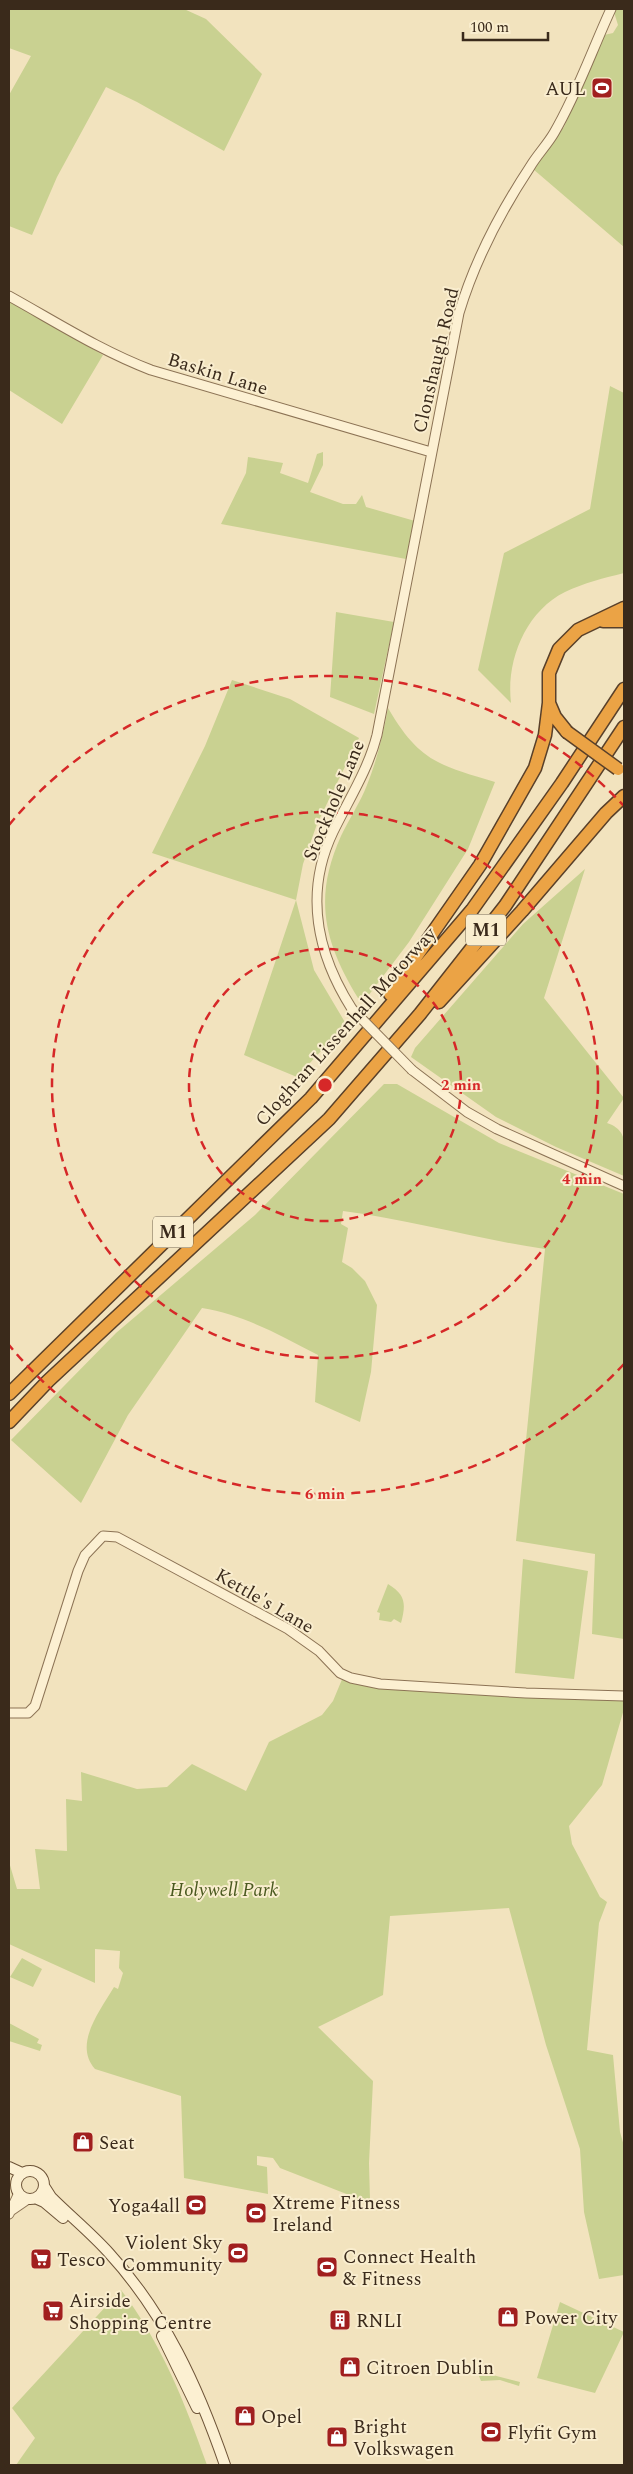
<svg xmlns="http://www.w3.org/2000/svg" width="633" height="2474" viewBox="0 0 633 2474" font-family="Spectral,serif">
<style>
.green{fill:#c9d191}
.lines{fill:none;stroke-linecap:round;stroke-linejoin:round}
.tertiary-casing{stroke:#8c7355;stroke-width:11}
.secondary-casing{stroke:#6e5438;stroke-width:12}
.motorway-casing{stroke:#59402a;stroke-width:15}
.tertiary{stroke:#fcf0d2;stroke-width:9}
.secondary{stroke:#fcf0d2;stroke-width:10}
.motorway{stroke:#eba345;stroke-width:12}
.tertiary-bridge-casing{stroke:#8c7355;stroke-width:11;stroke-linecap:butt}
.motorway-bridge-casing{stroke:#59402a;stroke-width:15;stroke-linecap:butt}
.tertiary-bridge{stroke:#fcf0d2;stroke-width:9}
.motorway-bridge{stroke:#eba345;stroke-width:12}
.ring{fill:none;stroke:#d62828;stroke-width:2.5;stroke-dasharray:9 6}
.labels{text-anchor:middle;stroke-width:4;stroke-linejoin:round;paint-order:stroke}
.shield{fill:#f9edce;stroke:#736451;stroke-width:1}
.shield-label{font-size:18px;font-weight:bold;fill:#3a2a1b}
.poi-label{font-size:19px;fill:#3a2a1b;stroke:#f9edce;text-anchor:start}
.street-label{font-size:19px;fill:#3a2a1b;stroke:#f9edce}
.park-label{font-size:19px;font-style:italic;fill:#4a591f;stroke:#f9edce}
.centre{fill:#d62828;stroke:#f9edce;stroke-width:2.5}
.ring-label{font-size:15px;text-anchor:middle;font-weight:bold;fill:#d62828;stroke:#f9edce;stroke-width:4;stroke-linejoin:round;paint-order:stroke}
</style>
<rect width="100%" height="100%" fill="#f2e3be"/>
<!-- green -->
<path class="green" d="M9,9H184L206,19L262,74L224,151L137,102L106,87L57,177L32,235L9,226V95L31,56L9,48Z
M613,9H624V247L533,169L564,127L604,35L613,33L618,25Z
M9,300L103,355L62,424L9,390Z
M610,386L624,393V573C604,578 584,583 565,592C525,612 506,661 511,703L478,670L504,553L590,509Z
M323,452V465L310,492L343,504H356L362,495L366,507L415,521L406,559L221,524L246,473L248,457L283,463L280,473L308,483L317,454Z
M336,612L394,622L374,714L330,697Z
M232,680L290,699L359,738L317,824L303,864L296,900L314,970L346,1024L297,1077L244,1055L296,900L152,853L205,746Z
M388,708C419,761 438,765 495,782L468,849L409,942L365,1000L358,998C324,942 313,898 341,836C349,819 360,803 367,785C377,760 383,735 388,708Z
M585,869L544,998L624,1098L607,1123C632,1131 624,1154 624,1176L556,1147L496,1117L411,1057L415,1048L523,924Z
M384,1084H397L499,1143L624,1194V1639L592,1634L595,1554L516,1541L545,1249C477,1239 411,1220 343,1211L341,1224L348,1228L342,1262L352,1268L365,1281L377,1305L371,1372L360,1422L315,1402L318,1355C280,1335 244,1315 202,1308L128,1415L81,1503L11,1440L116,1333L255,1215Z
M523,1559L588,1571L574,1679L515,1673Z
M388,1584C406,1595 406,1604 401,1623L394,1619L391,1622L379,1620L380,1613L377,1612Z
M343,1677L358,1682L624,1696V1709L602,1785L569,1826L572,1844L600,1897L607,1902L599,1923L587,2050L613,2055L620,2132L624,2146V2275L599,2279L584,2212L580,2149L546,2045L509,1908L390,1916L383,1995L318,2027L373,2081L369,2163L370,2200L367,2202L280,2168L273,2158L257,2156V2165L267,2167L268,2194L184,2178L181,2096L95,2069C73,2044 100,2011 114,1987L118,1989L123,1973L119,1968L120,1951L95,1949V1983L9,1944V1862L17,1889H40L35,1849L67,1851L66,1799L82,1801L81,1772L137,1789L167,1787L192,1764L246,1791L269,1742L322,1715L333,1701Z
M22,1958L42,1969L33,1987L10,1977Z
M9,2023L39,2039L37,2043L42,2045L40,2051L9,2041Z
M121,2290C161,2342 185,2403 207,2465H16L35,2438L12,2408Z
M560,2302L624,2332L595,2393L537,2378Z
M477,2371L520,2382L519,2386L500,2380L481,2381Z"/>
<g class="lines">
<!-- tertiary casing -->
<g class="tertiary-casing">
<path id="tertiary" d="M9,296C56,322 101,351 151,370L431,452
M352,1009C317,954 304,893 333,832C349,799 368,770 377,735L459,313C474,263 501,211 530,167C537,155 547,145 554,133C577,94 592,50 611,9
M412,1070L467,1112L497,1129L624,1186
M9,1713H28L35,1706L78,1571L85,1555L103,1536L117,1537L288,1629L319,1651L340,1673L351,1678L380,1684L526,1693L624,1696
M12,2210L28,2199
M9,2214L19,2193"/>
</g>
<!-- secondary casing -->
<g class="secondary-casing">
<path id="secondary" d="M9,2167L22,2173
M16 2185a14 14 0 1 1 28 0a14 14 0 1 1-28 0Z
M44,2186L51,2197C70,2216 91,2233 109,2253C165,2314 198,2387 225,2465
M35,2198L44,2202L63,2218
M162,2336L197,2408"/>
</g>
<!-- motorway casing -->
<g class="motorway-casing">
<path id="motorway" d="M603,621H624
M549,703L555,717L567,732
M390,994L480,865L535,768L545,735L549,703V673L559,649L578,630L624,608
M439,1002L522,911L606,813L624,796
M9,1394L311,1098L472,910L562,783L624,689
M9,1422L48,1381L329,1119L420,1014L505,906L624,727"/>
</g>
<!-- tertiary -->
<use href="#tertiary" class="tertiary"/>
<!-- secondary -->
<use href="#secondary" class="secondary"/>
<!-- motorway -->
<use href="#motorway" class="motorway"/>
<!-- tertiary-bridge casing -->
<g class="tertiary-bridge-casing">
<path id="tertiary-bridge" d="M352,1009L412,1070"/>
</g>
<!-- motorway-bridge casing -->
<g class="motorway-bridge-casing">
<path id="motorway-bridge" d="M567,732L618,769"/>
</g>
<!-- tertiary-bridge -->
<use href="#tertiary-bridge" class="tertiary-bridge"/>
<!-- motorway-bridge -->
<use href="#motorway-bridge" class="motorway-bridge"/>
</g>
<!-- distance rings -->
<g class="ring">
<circle cx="325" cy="1085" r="136"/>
<circle cx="325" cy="1085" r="273"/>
<path d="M624 1364A409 409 0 0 1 9 1345M9 825A409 409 0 0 1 624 806"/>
</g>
<!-- icons -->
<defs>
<g id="stadium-square" transform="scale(1.125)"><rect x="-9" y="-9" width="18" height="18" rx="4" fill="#a11f1f" stroke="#f9edce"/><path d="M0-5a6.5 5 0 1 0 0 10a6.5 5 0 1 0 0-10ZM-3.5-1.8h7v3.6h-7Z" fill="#fff"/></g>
<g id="shop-square" transform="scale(1.125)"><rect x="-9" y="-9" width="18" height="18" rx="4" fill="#a11f1f" stroke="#f9edce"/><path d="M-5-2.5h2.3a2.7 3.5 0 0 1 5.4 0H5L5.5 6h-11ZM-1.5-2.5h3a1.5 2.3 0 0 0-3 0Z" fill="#fff"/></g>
<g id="supermarket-square" transform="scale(1.125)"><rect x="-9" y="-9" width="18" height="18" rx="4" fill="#a11f1f" stroke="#f9edce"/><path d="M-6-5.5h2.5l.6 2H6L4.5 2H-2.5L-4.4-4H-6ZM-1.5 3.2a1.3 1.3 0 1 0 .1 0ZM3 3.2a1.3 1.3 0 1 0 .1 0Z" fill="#fff"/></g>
<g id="building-square" transform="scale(1.125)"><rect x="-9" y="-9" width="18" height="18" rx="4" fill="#a11f1f" stroke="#f9edce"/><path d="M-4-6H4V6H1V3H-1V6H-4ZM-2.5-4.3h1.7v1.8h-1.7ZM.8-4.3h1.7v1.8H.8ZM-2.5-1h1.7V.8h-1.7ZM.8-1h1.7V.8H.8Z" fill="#fff"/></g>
</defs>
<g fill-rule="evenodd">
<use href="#stadium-square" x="602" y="88"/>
<use href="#shop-square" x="83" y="2142"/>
<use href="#stadium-square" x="196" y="2205"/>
<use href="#stadium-square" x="256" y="2213"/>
<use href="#stadium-square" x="238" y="2253"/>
<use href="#supermarket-square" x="41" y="2259"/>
<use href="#stadium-square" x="327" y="2267"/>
<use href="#supermarket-square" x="53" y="2311"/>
<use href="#shop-square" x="508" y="2317"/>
<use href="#building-square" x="340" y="2320"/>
<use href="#shop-square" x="350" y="2367"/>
<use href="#shop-square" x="245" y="2416"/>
<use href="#stadium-square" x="491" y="2432"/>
<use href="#shop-square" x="337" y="2437"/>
</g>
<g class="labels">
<!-- shield labels -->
<g class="shield">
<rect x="466" y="914.5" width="40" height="31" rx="4"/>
<rect x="153" y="1216.5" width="40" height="31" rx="4"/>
</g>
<g class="shield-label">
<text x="486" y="936">M1</text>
<text x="173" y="1238">M1</text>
</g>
<!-- poi labels -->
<g class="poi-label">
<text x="586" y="95" text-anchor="end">AUL</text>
<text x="99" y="2149">Seat</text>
<text x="272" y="2209">Xtreme Fitness<tspan x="272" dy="22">Ireland</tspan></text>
<text x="180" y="2212" text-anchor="end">Yoga4all</text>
<text x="222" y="2249" text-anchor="end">Violent Sky<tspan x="222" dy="22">Community</tspan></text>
<text x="343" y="2263">Connect Health<tspan x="343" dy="22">&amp; Fitness</tspan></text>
<text x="57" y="2266">Tesco</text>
<text x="69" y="2307">Airside<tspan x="69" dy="22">Shopping Centre</tspan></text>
<text x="524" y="2324">Power City</text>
<text x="356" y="2327">RNLI</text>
<text x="366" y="2374">Citroen Dublin</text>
<text x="261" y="2423">Opel</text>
<text x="353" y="2433">Bright<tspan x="353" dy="22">Volkswagen</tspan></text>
<text x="507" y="2439">Flyfit Gym</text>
</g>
<!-- street labels -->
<g class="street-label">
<text transform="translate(435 360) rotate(-77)" y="7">Clonshaugh Road</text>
<text transform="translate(218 373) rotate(17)" y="7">Baskin Lane</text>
<text transform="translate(333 800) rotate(-67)" y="7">Stockhole Lane</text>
<text transform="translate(345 1026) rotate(-48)" y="7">Cloghran Lissenhall Motorway</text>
<text transform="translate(265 1600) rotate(30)" y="7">Kettle's Lane</text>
</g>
<!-- park labels -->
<g class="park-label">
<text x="224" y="1896">Holywell Park</text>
</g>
</g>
<circle cx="325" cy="1085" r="8" class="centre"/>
<g class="ring-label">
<text x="461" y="1090">2 min</text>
<text x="582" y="1184">4 min</text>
<text x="325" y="1499">6 min</text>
</g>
<!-- border -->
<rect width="633" height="2474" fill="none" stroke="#3a2a1b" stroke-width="20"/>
<!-- scale -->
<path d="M463 32v8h85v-8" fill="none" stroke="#3a2a1b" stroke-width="2.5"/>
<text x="470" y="32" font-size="15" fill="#3a2a1b" stroke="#f9edce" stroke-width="4" paint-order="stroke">100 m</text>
</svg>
